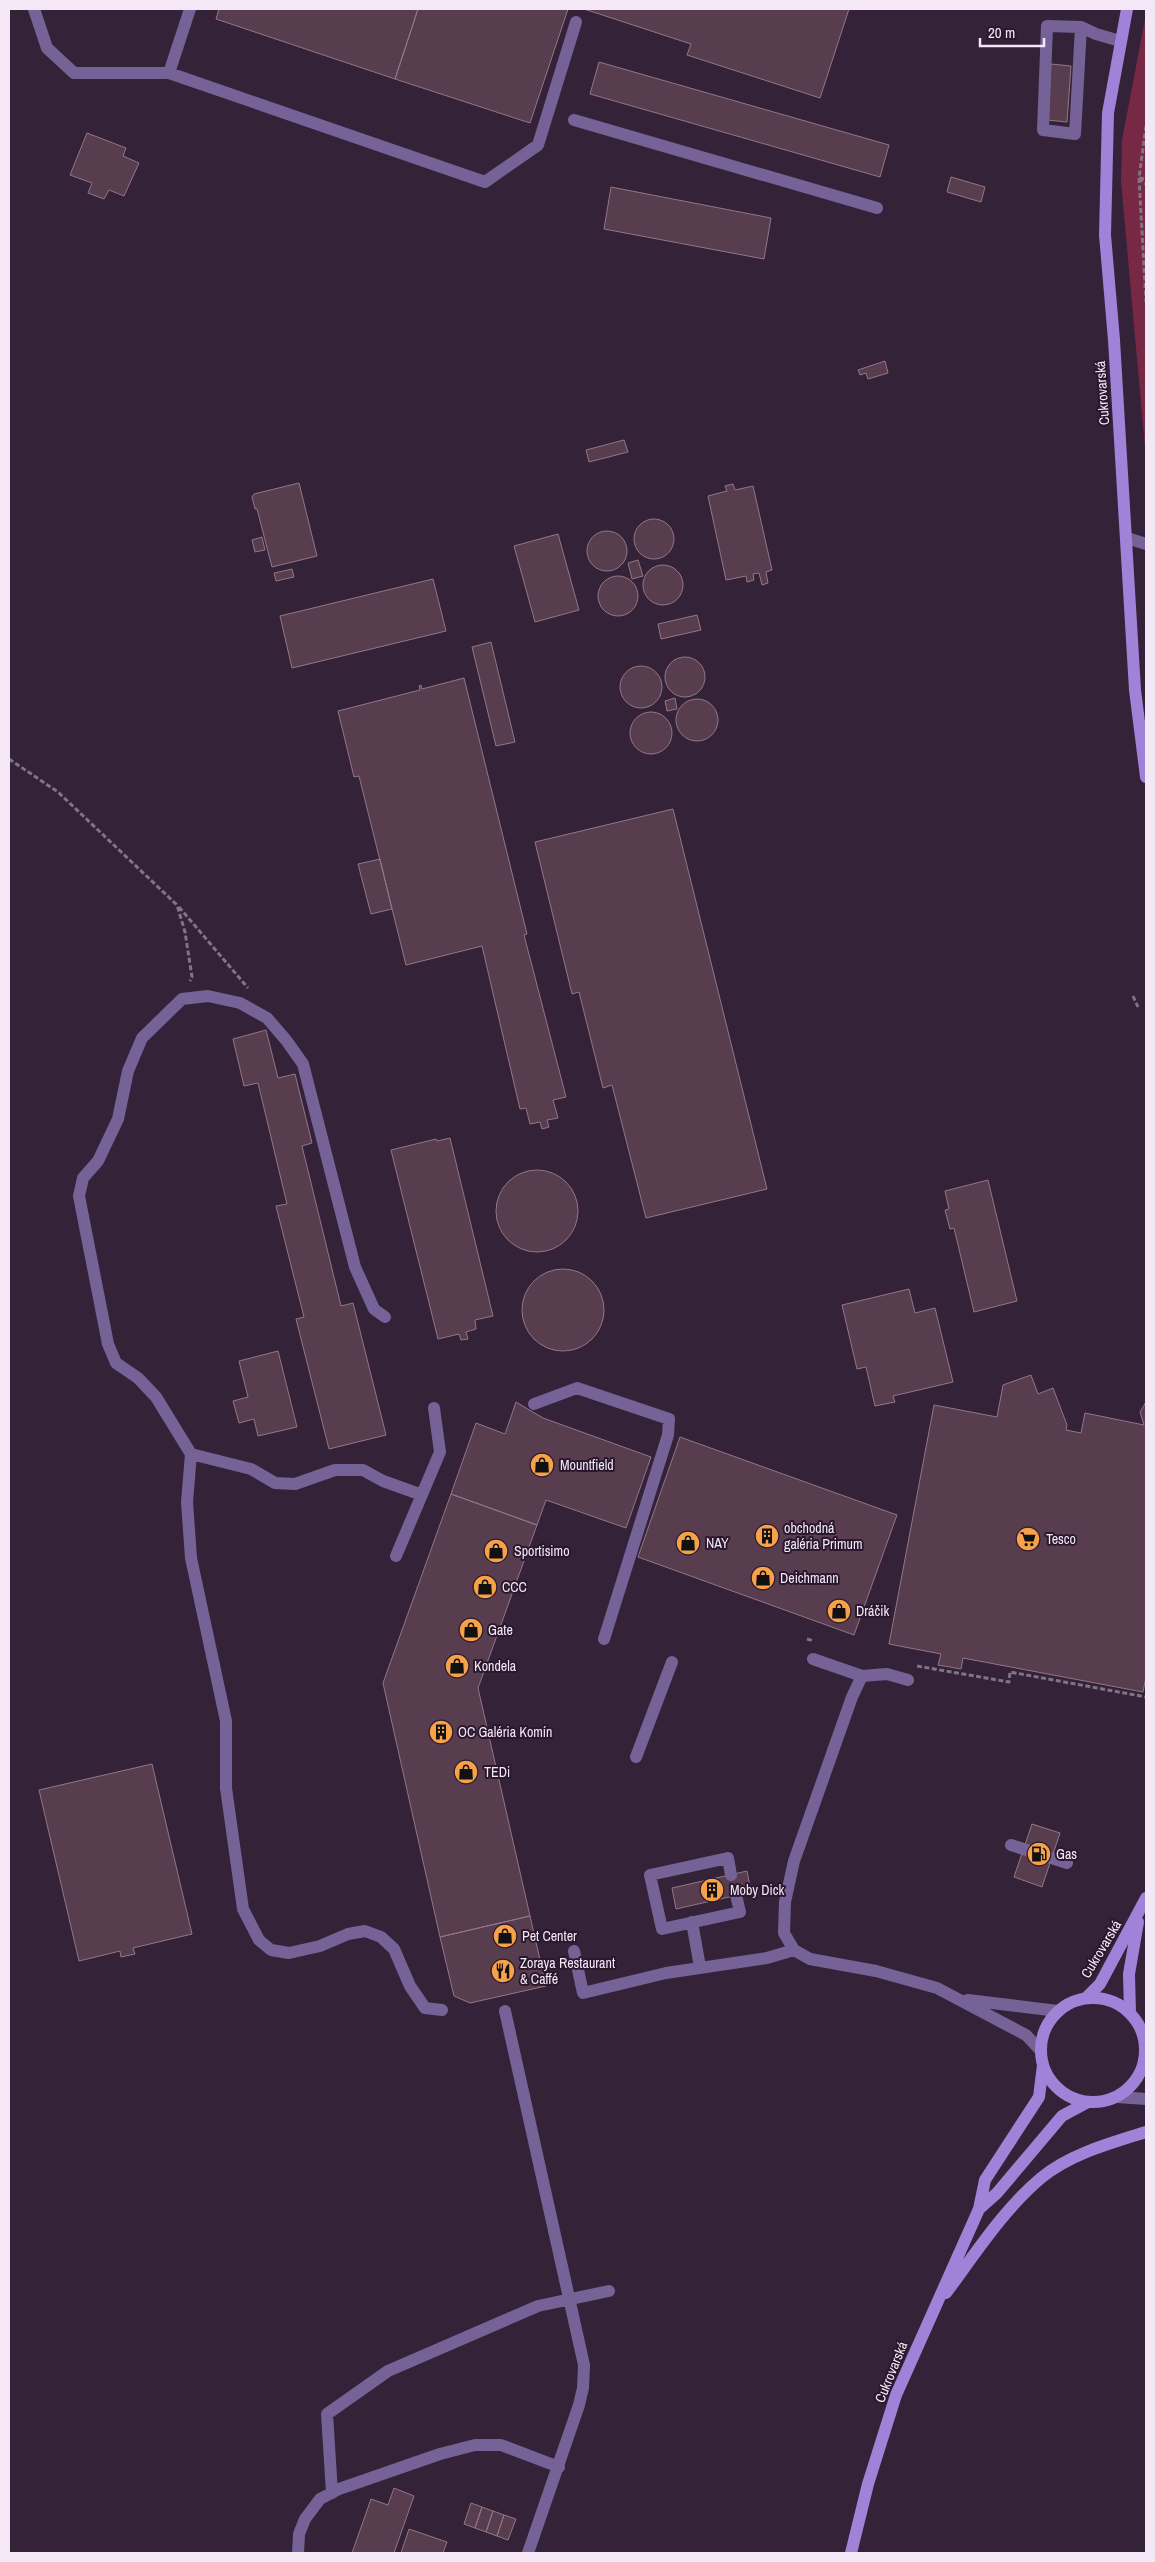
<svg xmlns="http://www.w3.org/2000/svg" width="1155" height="2562" viewBox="0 0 1155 2562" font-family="'Archivo Narrow',sans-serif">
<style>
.green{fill:#762844}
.building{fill:#583d4e;stroke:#947689}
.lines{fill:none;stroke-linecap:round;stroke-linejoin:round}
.path{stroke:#827386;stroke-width:3;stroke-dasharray:5 2.5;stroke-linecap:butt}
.lane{stroke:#756398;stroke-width:12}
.street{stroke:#756398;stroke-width:12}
.secondary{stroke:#a082d8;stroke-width:12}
.labels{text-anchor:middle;stroke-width:4;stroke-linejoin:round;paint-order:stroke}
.street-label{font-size:14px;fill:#f4e8f7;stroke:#29182e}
.poi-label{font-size:14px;fill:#f4e8f7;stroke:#29182e;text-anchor:start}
</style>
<rect width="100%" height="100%" fill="#342238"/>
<!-- green -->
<path class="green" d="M1146,14V459L1121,181L1122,140Z"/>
<!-- building -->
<path class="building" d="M219,9H418L395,79L216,19Z
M418,9H568L530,123L395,79Z
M584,9H849L820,98L687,55L691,44Z
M599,62L889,145L880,177L590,94Z
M1051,64L1071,66L1067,122L1047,120Z
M87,133L126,148L123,156L139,163L124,196L109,190L104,199L88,193L92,183L70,175Z
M951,177L985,187L981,202L947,192Z
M611,187L771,218L764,259L604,229Z
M885,361L888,373L868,379L866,373L860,375L858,370Z
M624,440L628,452L589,462L586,450Z
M299,483L317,556L272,567L257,509H255L252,497L254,494Z
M733,484L735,490L753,486L772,570L766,572L768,583L762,585L759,573L753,574L754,580L747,582L746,576L726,580L708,496L727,491L725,486Z
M634 539a20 20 0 1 1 40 0a20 20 0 1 1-40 0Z
M587 551a20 20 0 1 1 40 0a20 20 0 1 1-40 0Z
M558,534L579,610L535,622L514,546Z
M262,537L265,550L255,552L252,540Z
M638,560L643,576L632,579L628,563Z
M643 585a20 20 0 1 1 40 0a20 20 0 1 1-40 0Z
M292,569L294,577L276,581L274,573Z
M598 596a20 20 0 1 1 40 0a20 20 0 1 1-40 0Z
M433,579L446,631L292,668L280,616Z
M697,615L701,630L661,639L658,624Z
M491,642L515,742L496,746L472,647Z
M665 677a20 20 0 1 1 40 0a20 20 0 1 1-40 0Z
M620 687a21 21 0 1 1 42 0a21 21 0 1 1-42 0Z
M464,678L527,934L524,935L566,1097L553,1100L558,1118L547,1120L549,1127L542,1129L540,1122L530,1124L526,1108L520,1109L482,946L406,965L359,776L354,777L338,711L420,690L419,686L421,685L422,689Z
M675,698L677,709L667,711L665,701Z
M676 720a21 21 0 1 1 42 0a21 21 0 1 1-42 0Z
M630 733a21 21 0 1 1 42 0a21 21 0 1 1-42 0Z
M673,809L767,1189L646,1218L612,1085L603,1088L579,992L572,994L535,842Z
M380,859L392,909L371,914L358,864Z
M266,1030L278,1078L295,1074L312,1143L302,1146L341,1306L353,1303L386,1435L329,1449L296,1319L304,1317L276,1206L287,1204L258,1083L244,1086L233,1039Z
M450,1138L493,1316L475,1320L476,1329L466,1332L468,1339L461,1340L459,1334L438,1339L391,1150L436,1139L437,1141Z
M496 1211a41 41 0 1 1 82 0a41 41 0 1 1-82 0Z
M988,1180L1017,1301L974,1312L954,1228L950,1229L945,1210L949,1209L945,1191Z
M522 1310a41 41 0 1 1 82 0a41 41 0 1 1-82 0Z
M909,1289L915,1313L935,1308L953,1382L893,1396L895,1402L875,1406L866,1367L857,1369L842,1305Z
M278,1351L297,1427L258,1436L254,1419L239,1423L233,1401L248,1397L239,1361Z
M1031,1375L1038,1394L1053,1388L1067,1425L1066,1430L1081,1433L1085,1413L1144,1425L1140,1412L1146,1402V1677L1143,1692L963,1658L961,1669L938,1665L941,1654L889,1644L934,1405L997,1417L1003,1385Z
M516,1402L543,1418L651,1457L626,1528L546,1500L537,1525L451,1494L476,1423L505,1434Z
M680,1437L897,1515L854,1635L638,1557Z
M451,1494L537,1525L478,1688L530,1916L440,1937L383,1683Z
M152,1764L192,1934L133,1948L135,1954L121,1957L120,1951L79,1961L39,1790Z
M1032,1824L1060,1833L1042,1887L1014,1877Z
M747,1871L751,1892L676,1909L672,1888Z
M530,1916L546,1986L470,2003L454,1996L440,1937Z
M394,2488L414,2496L394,2553H352L371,2499L388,2505Z
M471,2503L482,2507L475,2528L464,2524Z
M482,2507L493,2511L486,2532L475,2528Z
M493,2511L504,2515L497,2536L486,2532Z
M504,2515L516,2519L508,2540L497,2536Z
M409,2529L447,2542L443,2553H401Z"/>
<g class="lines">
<!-- path -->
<path class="path" d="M1146,126L1139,178L1146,302
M1139,178L1146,184
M1139,178L1146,179
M9,759L58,792L177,905L185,932L192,977L190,981
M179,907L248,988
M1133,996L1138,1007
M807,1639L814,1641
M917,1666L1009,1682L1010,1672L1146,1697"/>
<!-- lane -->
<path class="lane" d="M34,9L47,48L74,73H169
M190,9L169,73L485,182L538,145L576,22
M1081,27L1075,134L1043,130L1047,26L1081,27L1096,34L1120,41
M574,120L877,208
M1127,538L1146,544
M385,1317L374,1309L355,1267L303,1064L286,1040L267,1018L240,1003L208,996L182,999L142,1038L128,1071L118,1119L98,1161L83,1178L79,1196L108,1344L116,1363L138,1378L156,1397L191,1454L187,1502L191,1558L226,1721V1788L243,1909L259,1940L271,1950L289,1953L320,1946L348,1934L365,1931L381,1937L394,1949L410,1986L425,2008L442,2010
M534,1404L577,1388L669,1419L668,1435L604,1639
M191,1454L251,1469L275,1483L295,1484L335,1470H363L383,1481L422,1495
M396,1556L440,1452L434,1408
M813,1659L862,1676L887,1674L908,1680
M862,1676L852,1697L794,1861L785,1902L784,1933L794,1950L810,1959L876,1971L937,1988L1026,2035L1041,2051
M636,1757L672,1662
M1011,1845L1067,1863
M731,1875L728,1858L650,1875L662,1929L740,1912L736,1895
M692,1922L700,1967
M574,1951L583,1993L666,1973L767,1958L794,1950
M968,2000L1058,2011
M505,2011L584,2365L583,2388L579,2405L528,2553
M332,2493L327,2414L388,2371L538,2306L609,2291
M298,2553L299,2534L305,2519L320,2499L339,2489L440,2454L475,2445H501L559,2467"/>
<!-- street -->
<path class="street" d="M1144,2060L1146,2062
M1117,2097L1146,2099"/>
<!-- secondary -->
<path class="secondary" d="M1127,9L1108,113L1105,235L1114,340L1135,690L1146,777
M1086,1998L1100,1984L1146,1898
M1041 2050a52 52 0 1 1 104 0a52 52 0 1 1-104 0Z
M1130,2013L1129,1974L1138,1922
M979,2209L997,2193L1062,2116L1088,2102
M946,2293C975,2254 1004,2209 1041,2178C1070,2154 1111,2143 1146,2132
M851,2553L868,2484L896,2395L979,2209L985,2180L1039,2097L1043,2065"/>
</g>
<!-- icons -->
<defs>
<g id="shop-disc" transform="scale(1.25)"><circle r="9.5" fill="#f7a149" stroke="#29182e"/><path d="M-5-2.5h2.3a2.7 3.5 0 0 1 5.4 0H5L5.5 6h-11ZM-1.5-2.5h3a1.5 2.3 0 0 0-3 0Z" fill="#111"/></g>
<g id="building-disc" transform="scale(1.25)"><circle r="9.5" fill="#f7a149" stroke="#29182e"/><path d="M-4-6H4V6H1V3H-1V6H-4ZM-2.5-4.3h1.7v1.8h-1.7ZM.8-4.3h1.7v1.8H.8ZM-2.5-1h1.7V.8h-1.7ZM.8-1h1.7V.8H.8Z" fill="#111"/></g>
<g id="supermarket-disc" transform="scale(1.25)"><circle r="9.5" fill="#f7a149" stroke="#29182e"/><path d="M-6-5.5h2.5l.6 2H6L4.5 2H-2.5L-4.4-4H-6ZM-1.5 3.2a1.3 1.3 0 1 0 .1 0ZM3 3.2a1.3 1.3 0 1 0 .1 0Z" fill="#111"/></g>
<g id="fuel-disc" transform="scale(1.25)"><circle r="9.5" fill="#f7a149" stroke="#29182e"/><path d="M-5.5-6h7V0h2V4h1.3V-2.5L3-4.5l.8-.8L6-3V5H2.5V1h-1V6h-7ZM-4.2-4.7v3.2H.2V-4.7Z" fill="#111"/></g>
<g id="restaurant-disc" transform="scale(1.25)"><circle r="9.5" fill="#f7a149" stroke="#29182e"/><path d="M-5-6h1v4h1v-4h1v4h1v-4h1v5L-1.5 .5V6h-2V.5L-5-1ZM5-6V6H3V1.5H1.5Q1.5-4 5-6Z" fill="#111"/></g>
</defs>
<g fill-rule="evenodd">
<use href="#shop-disc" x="542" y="1465"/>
<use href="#building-disc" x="767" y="1536"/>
<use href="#supermarket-disc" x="1028" y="1539"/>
<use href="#shop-disc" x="688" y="1543"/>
<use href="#shop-disc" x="496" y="1551"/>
<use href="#shop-disc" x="763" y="1578"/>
<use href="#shop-disc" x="485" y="1587"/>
<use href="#shop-disc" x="839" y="1611"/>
<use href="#shop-disc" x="471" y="1630"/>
<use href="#shop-disc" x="457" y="1666"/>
<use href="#building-disc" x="441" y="1732"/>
<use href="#shop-disc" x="466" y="1772"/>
<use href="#fuel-disc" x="1039" y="1854"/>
<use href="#building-disc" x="712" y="1890"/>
<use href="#shop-disc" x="505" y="1936"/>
<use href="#restaurant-disc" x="503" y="1971"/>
</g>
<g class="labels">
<!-- street labels -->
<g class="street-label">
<text transform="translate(1102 393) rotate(-94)" y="5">Cukrovarská</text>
<text transform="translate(1101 1949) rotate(-59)" y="5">Cukrovarská</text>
<text transform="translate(891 2372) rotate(-68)" y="5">Cukrovarská</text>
</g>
<!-- poi labels -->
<g class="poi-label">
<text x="560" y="1470">Mountfield</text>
<text x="784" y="1533">obchodná<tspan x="784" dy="16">galéria Primum</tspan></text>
<text x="1046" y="1544">Tesco</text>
<text x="706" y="1548">NAY</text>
<text x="514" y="1556">Sportisimo</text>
<text x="780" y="1583">Deichmann</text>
<text x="502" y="1592">CCC</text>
<text x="856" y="1616">Dráčik</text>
<text x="488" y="1635">Gate</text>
<text x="474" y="1671">Kondela</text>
<text x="458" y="1737">OC Galéria Komín</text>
<text x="484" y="1777">TEDi</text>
<text x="1056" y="1859">Gas</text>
<text x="730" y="1895">Moby Dick</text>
<text x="522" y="1941">Pet Center</text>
<text x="520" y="1968">Zoraya Restaurant<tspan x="520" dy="16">&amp; Caffé</tspan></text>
</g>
</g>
<!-- border -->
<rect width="1155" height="2562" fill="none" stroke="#f4e8f7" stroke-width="20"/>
<!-- scale -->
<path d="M980 38v8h64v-8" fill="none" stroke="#f4e8f7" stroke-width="2.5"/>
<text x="988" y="38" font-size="15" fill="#f4e8f7" stroke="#29182e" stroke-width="4" paint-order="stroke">20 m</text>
</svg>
